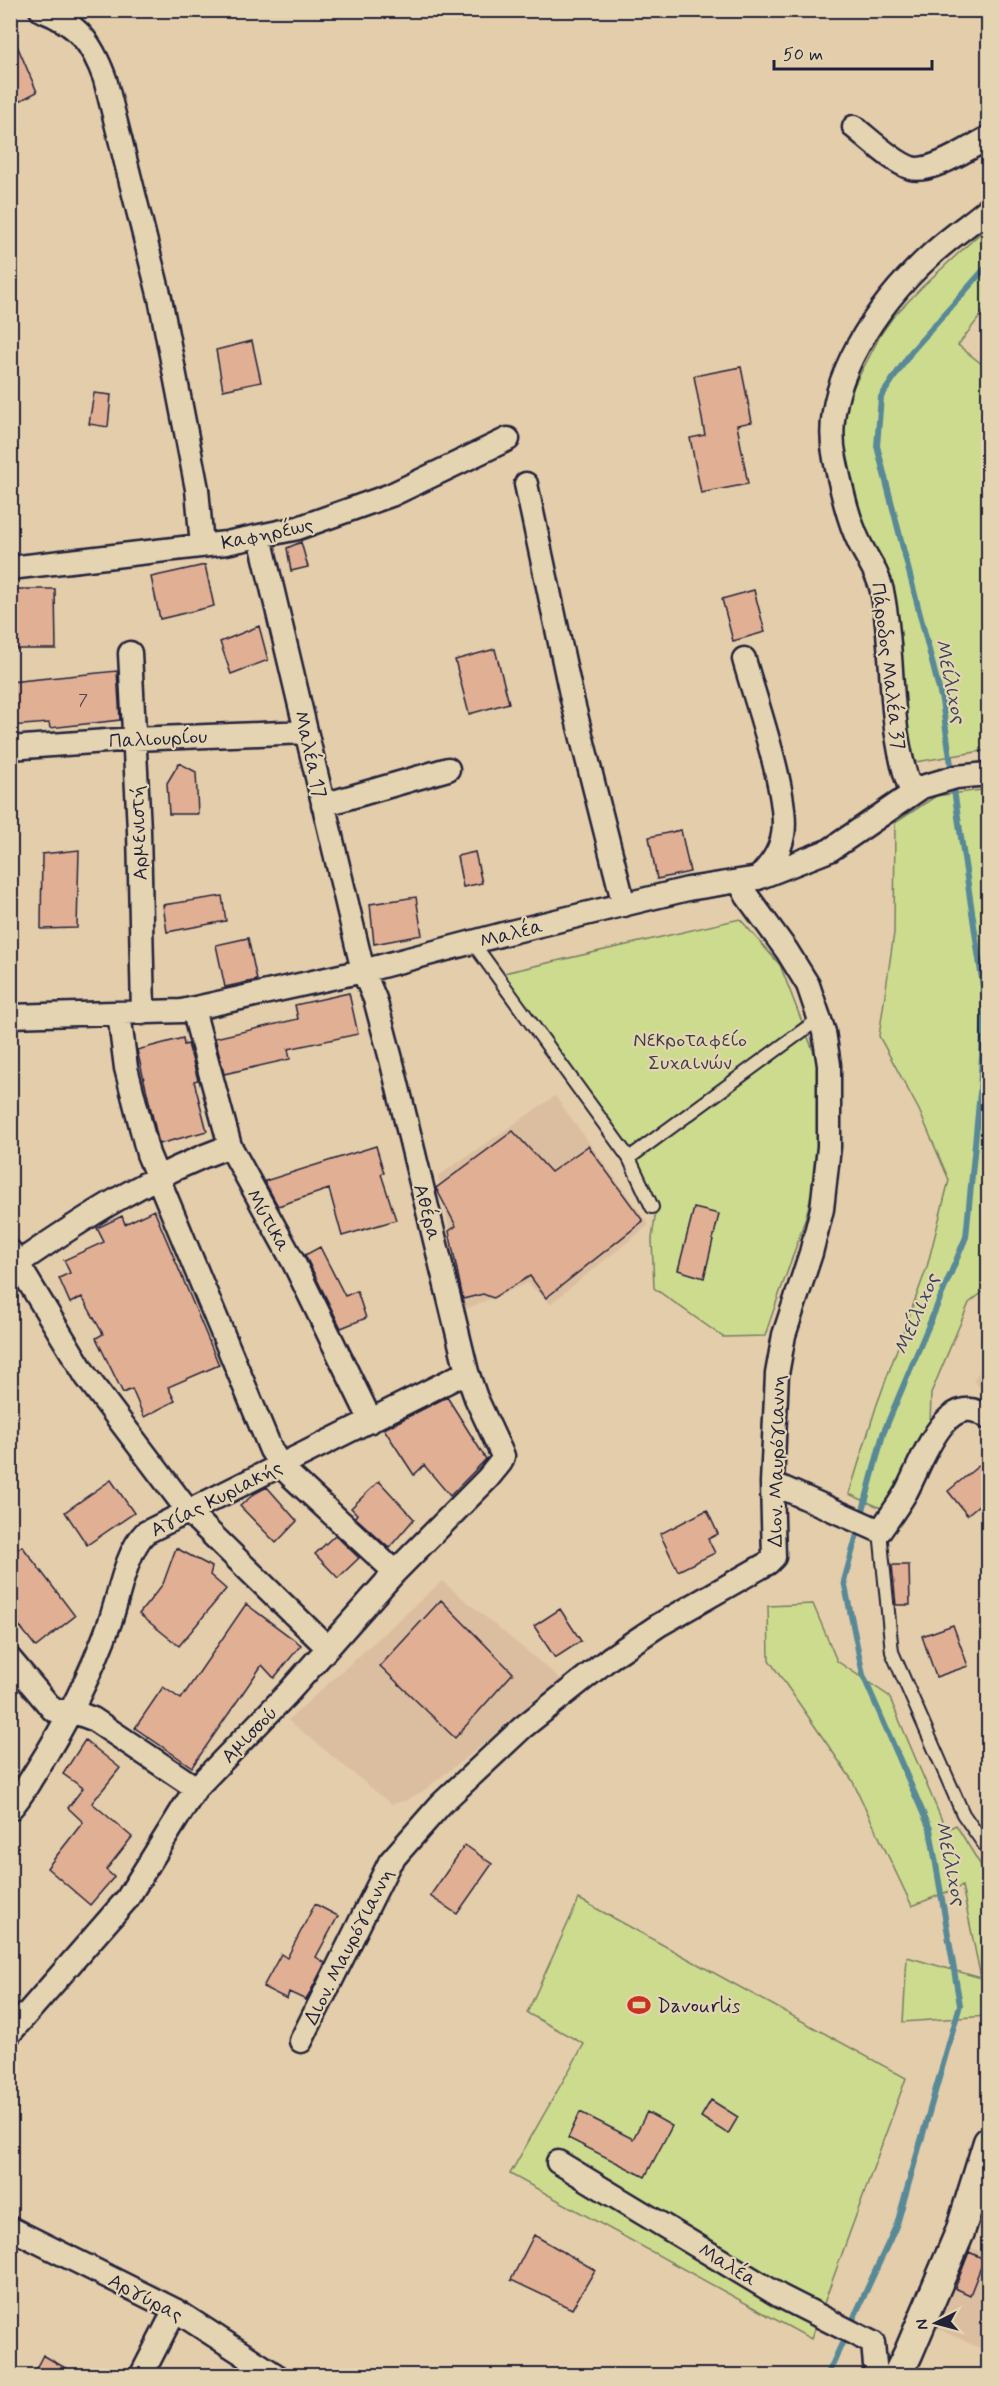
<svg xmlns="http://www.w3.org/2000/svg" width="999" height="2386" viewBox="0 0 999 2386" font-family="Mynerve,sans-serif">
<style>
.built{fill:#dbbea0}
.green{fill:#cddb8e;stroke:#787e64;stroke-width:1.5}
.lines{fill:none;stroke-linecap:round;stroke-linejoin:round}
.stream{stroke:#598997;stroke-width:6}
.building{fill:#e1af94;stroke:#22223b;stroke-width:1.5}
.service-casing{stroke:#22223b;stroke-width:16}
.minor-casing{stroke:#22223b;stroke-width:27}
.tertiary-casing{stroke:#22223b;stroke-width:33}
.service{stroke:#e5d4b1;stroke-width:12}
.minor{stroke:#e5d4b1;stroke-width:22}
.tertiary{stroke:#e5d4b1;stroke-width:28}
.labels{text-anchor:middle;stroke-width:4.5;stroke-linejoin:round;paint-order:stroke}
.number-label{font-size:16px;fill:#524551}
.street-label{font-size:20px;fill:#22223b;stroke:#e5d4b1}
.park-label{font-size:20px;fill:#3c3e47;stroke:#e5d4b1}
.poi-label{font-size:20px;fill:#22223b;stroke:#e5d4b1;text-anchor:start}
.water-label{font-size:21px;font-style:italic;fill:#34445a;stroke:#e5d4b1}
</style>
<rect width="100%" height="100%" fill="#e4cdab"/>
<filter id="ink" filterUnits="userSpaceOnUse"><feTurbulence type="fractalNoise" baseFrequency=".0167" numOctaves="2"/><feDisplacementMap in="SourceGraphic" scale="12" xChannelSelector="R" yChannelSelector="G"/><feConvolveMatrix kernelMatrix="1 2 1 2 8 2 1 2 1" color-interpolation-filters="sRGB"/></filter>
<g filter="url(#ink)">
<!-- built -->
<path class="built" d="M555,1096L649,1225L550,1304L528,1283L466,1309L438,1176Z
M988,1359V1397L973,1380Z
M442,1581L564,1682L423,1791L405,1801L391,1804L288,1720Z
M964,2245L988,2254V2352L932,2326Z"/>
<!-- green -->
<path class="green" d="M988,226V306L958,345L988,369V624L984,630L988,638V750L910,763L855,493L846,461L844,431L846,405L855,384L881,334L893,317L923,286Z
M981,790L988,889L985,923L988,933V1288L969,1303L931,1393L930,1427L915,1458L881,1508L849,1494L876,1407L927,1267L949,1180L919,1110L879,1036L894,933L895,823L936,796Z
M740,919L780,965L816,1058C823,1101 819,1168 808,1209C796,1252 778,1294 765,1336L723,1337L654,1288L652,1239L657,1202L495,975Z
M813,1604L837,1661L889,1696L946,1830L956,1825L988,1877L987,2016L903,2022L907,1957L981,1978L962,1886L912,1906L852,1780L769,1660L768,1606Z
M579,1899L906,2078L811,2339L510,2174L584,2044L527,2013Z"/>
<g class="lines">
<!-- stream -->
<path class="stream" d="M952,772L942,701L877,446L881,397L911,352L988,265
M861,1518L883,1434L966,1237L980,1092L985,1000L953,783
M827,2376L897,2224L960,2005L930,1829L863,1675L844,1581L859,1527"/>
</g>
<!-- building -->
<path class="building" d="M10,29L37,92L10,106Z
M252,341L261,382L223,390L216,350Z
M741,367L752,422L737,425L748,484L701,493L690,438L705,435L694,376Z
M94,393L111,395L108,427L89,424Z
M301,542L308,567L291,571L287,548Z
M205,565L214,606L160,619L151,577Z
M14,589H55L56,649H15Z
M754,590L765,632L733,641L722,599Z
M259,626L268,660L231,674L220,642Z
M495,649L509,703L469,714L455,660Z
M117,671L120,720L50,728L49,723L10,726V682Z
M179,763L196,772L198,814H169L167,783Z
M681,830L690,872L657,879L649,837Z
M79,850L77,928L41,929L42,854Z
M475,852L482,883L463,887L457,856Z
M222,896L226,921L167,932L163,905Z
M416,897L422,935L374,944L370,904Z
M248,938L257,980L225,987L216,945Z
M349,993L358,1034L288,1049L290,1059L224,1074L215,1038L298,1019L295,1005Z
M183,1038L184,1045L188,1044L198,1080L194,1081L207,1131L159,1144L137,1050Z
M513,1131L551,1172L588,1146L643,1221L546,1298L530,1276L493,1298L483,1294L463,1299L449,1231L456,1226L436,1188Z
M376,1146L384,1173L381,1174L396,1220L342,1236L329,1189L278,1206L265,1182V1181Z
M694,1208L719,1214L704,1278L678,1270Z
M154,1210L219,1365L168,1387L175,1401L144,1417L132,1389L123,1393L96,1338L103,1334L82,1297L70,1303L59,1278L70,1273L64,1260L104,1242L97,1228L122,1216L125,1224Z
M320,1247L345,1296L357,1291L366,1318L341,1328L305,1255Z
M447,1397L486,1459L450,1496L424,1465L414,1475L384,1429Z
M988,1458V1497L967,1515L948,1491Z
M111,1480L134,1513L87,1545L65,1512Z
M379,1481L414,1519L389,1548L355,1517L357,1514L351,1508Z
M267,1487L297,1521L276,1543L240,1506L254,1494Z
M707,1510L718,1534L708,1539L715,1553L678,1571L660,1534Z
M335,1535L359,1558L338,1578L315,1554Z
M22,1546L75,1616L36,1647L10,1614V1555Z
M176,1548L212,1567L210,1575L226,1589L179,1646L139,1614L163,1584Z
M892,1565H909L910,1605H896Z
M441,1600L513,1673L455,1738L380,1666Z
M246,1604L301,1645L274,1678L262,1665L192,1767L135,1728L163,1687L181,1699Z
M560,1609L581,1641L555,1658L534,1626Z
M953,1625L968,1666L936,1677L922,1636Z
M85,1740L120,1768L92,1803L132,1837L106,1870L114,1877L90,1905L47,1868L83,1822L68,1808L83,1788L63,1774Z
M465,1845L492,1864L457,1914L430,1896Z
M315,1904L338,1916L316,1957L325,1963L306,2000L289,1992L287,1999L263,1987L281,1954L287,1958Z
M711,2100L738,2117L728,2134L701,2117Z
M580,2112L633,2139L647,2112L672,2126L645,2177L568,2138Z
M534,2235L595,2270L572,2309L511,2280Z
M969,2252L984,2259L970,2295L955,2288Z
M43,2355L79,2376H32Z"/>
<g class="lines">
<!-- service casing -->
<g class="service-casing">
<path id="service" d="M473,943L629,1158L652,1207
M629,1158L820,1018
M880,1531L892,1652L963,1814L988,1850"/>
</g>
<!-- minor casing -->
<g class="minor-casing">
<path id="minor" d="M41,10C78,24 92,43 105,79L160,298L197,489L202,546
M854,127C869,139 893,162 911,168C931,174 970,147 988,138
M526,484L572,699L624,905
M10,568L226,543L298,528L391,495L508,439
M130,653L139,830L143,1013
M744,659C755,699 790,797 783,835C780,853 770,865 758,878
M10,748L134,739L306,732
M912,793C886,729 896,657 882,591C878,572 867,559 859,542C847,517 841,486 835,459C819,384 879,302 932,254C949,238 970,224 988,209
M323,805L448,769
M193,1009L230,1146L294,1263L371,1421
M119,1013L126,1068L148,1154L271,1450L281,1466L291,1476L395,1572
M10,1016L182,1011L363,971L515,931L688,889L758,878L830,850L922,787L956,777L988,774
M10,1251L86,1376L188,1511L327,1647
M17,1264C85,1217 152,1174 230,1146
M772,1483L880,1531C889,1518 898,1506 906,1492C921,1465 946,1384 988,1418
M10,1659L53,1710L77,1713L93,1719L196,1788
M10,1809C21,1798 28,1783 36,1771C66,1724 91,1674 110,1622C119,1596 126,1552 145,1533L467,1372
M10,2033L127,1899L196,1788L287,1694L395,1572L488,1478L501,1462L503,1456L476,1398L467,1372L391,1059L375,999L363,971L260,537
M301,2041L390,1862L441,1804L522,1728L610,1658L659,1625L768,1563L774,1557L772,1483L777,1374L784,1335L811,1253L822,1209L829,1147V1065L824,1032L808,985L787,951L747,896L739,881
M558,2162L780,2296L873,2343L876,2376
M10,2228L175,2310L277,2376
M141,2376L175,2310"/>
</g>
<!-- tertiary casing -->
<g class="tertiary-casing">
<path id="tertiary" d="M897,2376L908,2354L960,2232L988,2142"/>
</g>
<!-- service -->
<use href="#service" class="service"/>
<!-- minor -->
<use href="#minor" class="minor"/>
<!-- tertiary -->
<use href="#tertiary" class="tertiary"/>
</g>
</g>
<!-- icons -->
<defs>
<g id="stadium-bare" transform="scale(1.8)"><path d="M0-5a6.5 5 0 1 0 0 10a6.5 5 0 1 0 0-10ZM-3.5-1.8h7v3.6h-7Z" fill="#c8321e" stroke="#e5d4b1" stroke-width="2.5" paint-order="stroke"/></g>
</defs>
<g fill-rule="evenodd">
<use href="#stadium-bare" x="639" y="2005"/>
</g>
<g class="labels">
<!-- number labels -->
<g class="number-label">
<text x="83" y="705">7</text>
</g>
<!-- street labels -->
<g class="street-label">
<text transform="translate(267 533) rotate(-12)" y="7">Καφηρέως</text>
<text transform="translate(889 666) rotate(83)" y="7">Πάροδος Μαλέα 37</text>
<text transform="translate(158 738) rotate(-3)" y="7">Παλιουρίου</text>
<text transform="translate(311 754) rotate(77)" y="7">Μαλέα 17</text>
<text transform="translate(138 833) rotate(-92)" y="7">Αρμενιστή</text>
<text transform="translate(511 933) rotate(-15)" y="7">Μαλέα</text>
<text transform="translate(428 1212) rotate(75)" y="7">Αθέρα</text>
<text transform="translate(269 1220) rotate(60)" y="7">Μύτικα</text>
<text transform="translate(776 1461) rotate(-89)" y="7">Διον. Μαυρόγιαννη</text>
<text transform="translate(216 1498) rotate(-27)" y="7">Αγίας Κυριακής</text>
<text transform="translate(249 1734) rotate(-46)" y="7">Αμισσού</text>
<text transform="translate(348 1946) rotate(-63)" y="7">Διον. Μαυρόγιαννη</text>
<text transform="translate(728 2264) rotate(31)" y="7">Μαλέα</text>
<text transform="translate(146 2297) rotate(28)" y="7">Αργύρας</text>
</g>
<!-- park labels -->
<g class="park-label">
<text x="690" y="1046">Νεκροταφείο<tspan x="690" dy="23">Συχαινών</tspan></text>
</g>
<!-- poi labels -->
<g class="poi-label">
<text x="657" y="2012">Davourlis</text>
</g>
<!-- water labels -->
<g class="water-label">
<text transform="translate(951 681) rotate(78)" y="7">Μείλιχος</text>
<text transform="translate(916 1314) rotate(-67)" y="7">Μείλιχος</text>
<text transform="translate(951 1863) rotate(78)" y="7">Μείλιχος</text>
</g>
</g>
<!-- margin -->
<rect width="999" height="2386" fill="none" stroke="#e5d4b1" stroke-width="36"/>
<rect x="18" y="18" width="963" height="2350" fill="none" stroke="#22223b" stroke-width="2" filter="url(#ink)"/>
<!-- north arrow -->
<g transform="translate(936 2323) rotate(264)" stroke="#e5d4b1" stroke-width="4.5" paint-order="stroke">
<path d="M0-4.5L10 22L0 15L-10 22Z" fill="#22223b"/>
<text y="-9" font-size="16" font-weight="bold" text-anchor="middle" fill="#22223b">N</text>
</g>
<!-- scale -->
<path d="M774 60v9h158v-9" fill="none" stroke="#22223b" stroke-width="3"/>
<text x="783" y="60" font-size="18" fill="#22223b" stroke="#e5d4b1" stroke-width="4.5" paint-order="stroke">50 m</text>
</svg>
